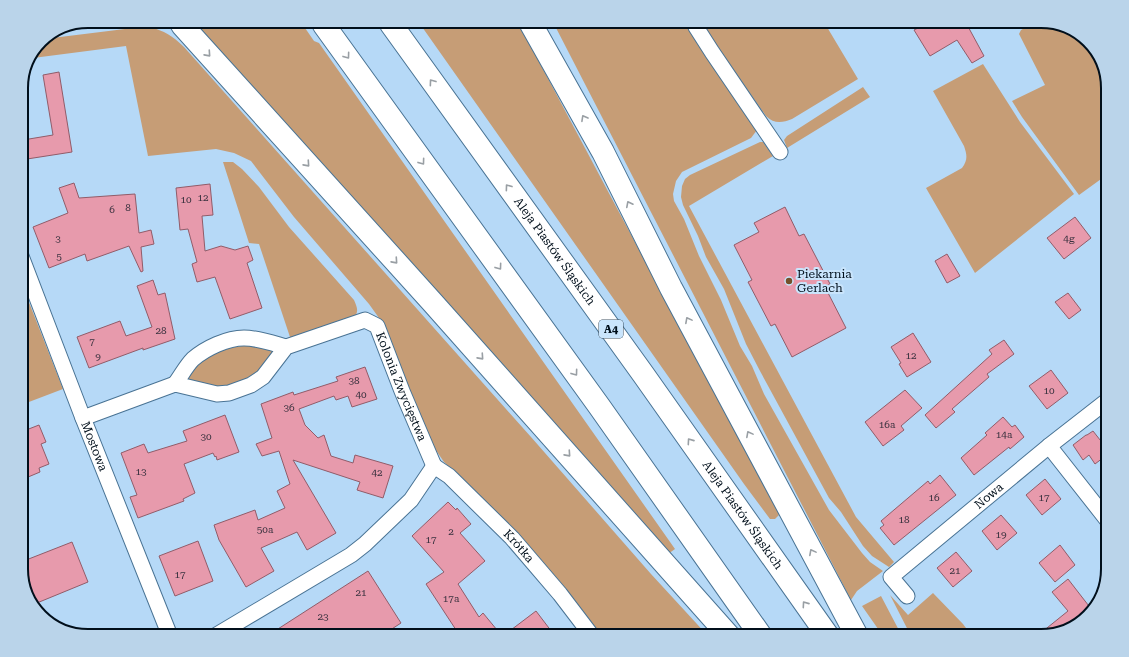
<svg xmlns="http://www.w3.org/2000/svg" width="1129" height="657" viewBox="0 0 1129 657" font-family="'Roboto Serif',serif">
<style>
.green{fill:#c69d76}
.building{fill:#e79aac;stroke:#915c69}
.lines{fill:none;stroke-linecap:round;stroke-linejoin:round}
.minor-casing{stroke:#497394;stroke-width:17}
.motorway-casing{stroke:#497394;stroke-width:24}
.minor{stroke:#fff;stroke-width:15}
.motorway{stroke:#fff;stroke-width:22}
.oneway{stroke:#999fa4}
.poi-dot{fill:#75502b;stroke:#cae5fc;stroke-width:1.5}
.labels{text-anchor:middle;stroke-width:4;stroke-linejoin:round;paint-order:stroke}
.number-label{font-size:10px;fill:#3a323f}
.shield{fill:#cae5fc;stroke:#3d4f5e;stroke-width:1}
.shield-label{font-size:11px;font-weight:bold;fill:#010f1b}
.street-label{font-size:12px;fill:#010f1b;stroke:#cae5fc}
.poi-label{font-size:12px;fill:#010f1b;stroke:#cae5fc;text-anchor:start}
.rim{fill:none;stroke:#010f1b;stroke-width:2}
</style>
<rect width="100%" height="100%" fill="#b6d9f7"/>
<!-- green -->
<path class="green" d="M1038,21L1074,30L1097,51L1108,84V174L1079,195L1022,117L1012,101L1045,85L1019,34L1021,30Z
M824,22L858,79L792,119C782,123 774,124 766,116L701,23Z
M688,23L757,130L751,138L682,172L676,181L673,194L674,201L684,219L699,256L721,300L740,346L752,366L764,394L829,510L862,553L870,562L883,571L857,591L851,600L554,24Z
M420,24H519L778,511L779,515L775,519H770L744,484Z
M194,25H303L314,41L319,43L675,549L668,554Z
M149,26C165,32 172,35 184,47L531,437L651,574L708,636H601L562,584L514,529L444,462L433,446L421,423L385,331L379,318L369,304L294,217L251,161L234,153L216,149L148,156L126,46L33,58L41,40L44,39Z
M983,64L1020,122L1074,194L975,273L926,188L962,168C968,160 967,155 964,146L933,91Z
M863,87L870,97L787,148L784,140L787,136Z
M760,142H763L773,156L689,206L856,517L894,562L889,567L872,556L863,546L841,512L829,498L760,371L746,344L724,289L706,257L698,236L683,205L681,197L682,186L685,179L690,175Z
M223,162H233L242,169L259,187L289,227L354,300C358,309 359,313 352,320L291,340L259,244L249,243Z
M21,282L63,389L21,405Z
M255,344L274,351L268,364L245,382L215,389L187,381C195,353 231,347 255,344Z
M933,593L963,624L972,636H911L890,595L908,615Z
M881,596L902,636H883L862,606Z"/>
<!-- building -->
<path class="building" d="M965,21L984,56L972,63L957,40L930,56L914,30L930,22Z
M59,72L72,152L27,159L23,140L53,135L43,75Z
M74,183L79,198L135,194L139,233L151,230L154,244L141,247L143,271L141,272L129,246L87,261L85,254L49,268L33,227L68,213L59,188Z
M210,184L213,215L202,216L205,251L221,246L235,250L248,246L253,260L247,263L262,308L230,319L215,277L197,282L192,264L197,262L188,229L180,230L176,188Z
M785,207L799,236L804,234L830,284L825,287L846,328L792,357L775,324L771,326L748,282L752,280L734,245L759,232L754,223Z
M1075,217L1091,238L1064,259L1047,238Z
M947,254L960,276L947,283L935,261Z
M153,280L158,295L165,293L175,339L143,350V348L89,368L77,337L120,321L126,336L152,327L137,286Z
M1068,293L1081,310L1069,319L1055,302Z
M913,333L931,362L907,377L899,364L901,363L891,347Z
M1004,340L1014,354L987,374L989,377L952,409L955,412L936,428L925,415L992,354L989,350Z
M365,367L377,399L352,407L348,396L336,400L334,396L299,409L305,425L318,438L324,435L331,456L353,463L355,455L393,466L383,498L357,490L360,482L293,460L336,533L307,550L297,532L261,548L274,571L246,587L219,540L214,525L255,510L258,520L285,508L277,491L290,484L279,451L262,456L256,444L272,438L261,404L293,392L294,395L338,381L336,377Z
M1051,370L1068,393L1047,409L1029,386Z
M905,390L922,408L901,426L904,430L883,446L865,422Z
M225,415L239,452L217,460L216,456L215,457L213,453L184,464L195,493L183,499L184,501L138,518L130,497L137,495L121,453L144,444L148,453L187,441L183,431Z
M1003,417L1012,427L1015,425L1024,437L1010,449L1009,447L974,475L961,458L987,435L985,433Z
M39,425L46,442L41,444L49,464L39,468L40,472L21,480V432Z
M1093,431L1108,450V454L1095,464L1089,455L1083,460L1073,445L1086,435H1087Z
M940,475L956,495L894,545L880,528L884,525L881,521L928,481L930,484Z
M1045,479L1061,499L1042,515L1026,495Z
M448,502L456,510L457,508L471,524L460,533L485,561L458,584L479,617L483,613L502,636H460L426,584L444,572L412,536Z
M1001,515L1017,533L997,550L982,531Z
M198,541L213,581L175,596L159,556Z
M72,542L88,582L32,605L21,573V562Z
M1060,545L1075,565L1055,582L1039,563Z
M956,552L972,571L953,587L937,568Z
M368,571L401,623L381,636H267Z
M1068,579L1092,610L1077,622L1078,624L1075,627L1037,636L1068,611L1052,592Z
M536,611L555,636H503Z"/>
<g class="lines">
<!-- minor casing -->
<g class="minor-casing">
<g id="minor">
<path d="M695,23L696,27L712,52L780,152"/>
<path id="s1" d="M21,256L83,418L170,636"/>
<path d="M175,384C181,376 186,366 193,359C206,348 227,338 244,338C258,338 272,343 286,347"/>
<path id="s2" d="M83,418L175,384L217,394L229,393L251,385L263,377L286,347L365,320L377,326L402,391L434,466"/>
<path d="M1049,446L1108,521"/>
<path id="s3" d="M434,466L449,476L512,538L560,594L592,636"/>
<path id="s4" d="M907,596L891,577L1049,446L1108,400"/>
<path d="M215,636L351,555L365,544L411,500L434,466"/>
</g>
</g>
<!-- motorway casing -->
<g class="motorway-casing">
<g id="motorway">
<path id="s5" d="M391,24L643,374L828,636"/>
<path d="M531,24L603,152L671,288L857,636"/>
<path d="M182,25L433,303L729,636"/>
<path d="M324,25L599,406L761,636"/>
</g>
</g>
<!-- minor -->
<use href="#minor" class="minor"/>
<!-- motorway -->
<use href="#motorway" class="motorway"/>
</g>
<!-- one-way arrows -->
<defs><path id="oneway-chevron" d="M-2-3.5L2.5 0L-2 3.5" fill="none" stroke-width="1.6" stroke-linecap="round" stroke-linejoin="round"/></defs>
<g class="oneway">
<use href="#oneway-chevron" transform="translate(208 54) rotate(48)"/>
<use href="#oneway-chevron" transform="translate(347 56) rotate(54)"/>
<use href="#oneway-chevron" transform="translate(432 82) rotate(-126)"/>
<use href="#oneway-chevron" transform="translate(584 118) rotate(-119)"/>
<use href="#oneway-chevron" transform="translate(422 162) rotate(54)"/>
<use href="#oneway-chevron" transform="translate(307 164) rotate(48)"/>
<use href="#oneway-chevron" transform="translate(508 187) rotate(-126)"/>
<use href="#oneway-chevron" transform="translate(629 204) rotate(-117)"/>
<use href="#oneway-chevron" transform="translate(395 261) rotate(48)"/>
<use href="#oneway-chevron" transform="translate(499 267) rotate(54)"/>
<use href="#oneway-chevron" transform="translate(688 320) rotate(-118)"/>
<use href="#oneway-chevron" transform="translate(481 357) rotate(48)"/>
<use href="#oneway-chevron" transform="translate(575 373) rotate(54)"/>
<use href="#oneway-chevron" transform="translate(749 434) rotate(-118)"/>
<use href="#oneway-chevron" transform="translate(690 441) rotate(-125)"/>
<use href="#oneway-chevron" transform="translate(568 454) rotate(48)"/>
<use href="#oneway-chevron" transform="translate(812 552) rotate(-118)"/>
<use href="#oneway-chevron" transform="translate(805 604) rotate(-125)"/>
</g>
<!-- markers -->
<circle class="poi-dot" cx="789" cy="281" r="4"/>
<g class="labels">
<!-- number labels -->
<g class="number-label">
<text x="203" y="201">12</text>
<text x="186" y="203">10</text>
<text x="128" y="211">8</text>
<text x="112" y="213">6</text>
<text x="58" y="242">3</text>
<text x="1069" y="242">4g</text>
<text x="59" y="260">5</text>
<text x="161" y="334">28</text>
<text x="92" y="345">7</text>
<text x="911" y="359">12</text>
<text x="98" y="360">9</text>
<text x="354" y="384">38</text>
<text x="1049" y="394">10</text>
<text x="361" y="398">40</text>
<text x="289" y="411">36</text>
<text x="887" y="428">16a</text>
<text x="1004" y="438">14a</text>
<text x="206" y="440">30</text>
<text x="141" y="475">13</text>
<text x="377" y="476">42</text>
<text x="934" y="501">16</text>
<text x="1044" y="501">17</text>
<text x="904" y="523">18</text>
<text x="265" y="533">50a</text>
<text x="451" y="535">2</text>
<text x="1001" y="538">19</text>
<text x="431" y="543">17</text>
<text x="955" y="574">21</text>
<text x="180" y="578">17</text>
<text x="361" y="596">21</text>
<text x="451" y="602">17a</text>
<text x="323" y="620">23</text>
</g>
<!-- shield labels -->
<rect class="shield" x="599" y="320" width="24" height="18" rx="3"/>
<g class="shield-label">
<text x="611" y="333">A4</text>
</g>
<!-- street labels -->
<g class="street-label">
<text dy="4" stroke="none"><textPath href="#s5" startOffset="280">Aleja Piastów Śląskich</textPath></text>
<text dy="4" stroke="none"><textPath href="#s2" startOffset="391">Kolonia Zwycięstwa</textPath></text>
<text dy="4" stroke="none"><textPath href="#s1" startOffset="204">Mostowa</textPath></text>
<text dy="4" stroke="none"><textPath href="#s4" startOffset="152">Nowa</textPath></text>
<text dy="4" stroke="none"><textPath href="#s5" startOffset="604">Aleja Piastów Śląskich</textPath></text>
<text dy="4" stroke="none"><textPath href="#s3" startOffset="117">Krótka</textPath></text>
</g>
<!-- poi labels -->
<g class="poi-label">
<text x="797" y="278">Piekarnia<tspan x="797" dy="14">Gerlach</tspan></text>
</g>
</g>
<!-- crop -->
<path d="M0 0H1129V657H0ZM88 28H1041A60 60 0 0 1 1101 88V569A60 60 0 0 1 1041 629H88A60 60 0 0 1 28 569V88A60 60 0 0 1 88 28Z" fill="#bad4ea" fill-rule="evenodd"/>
<path class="rim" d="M88 28H1041A60 60 0 0 1 1101 88V569A60 60 0 0 1 1041 629H88A60 60 0 0 1 28 569V88A60 60 0 0 1 88 28Z"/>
</svg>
